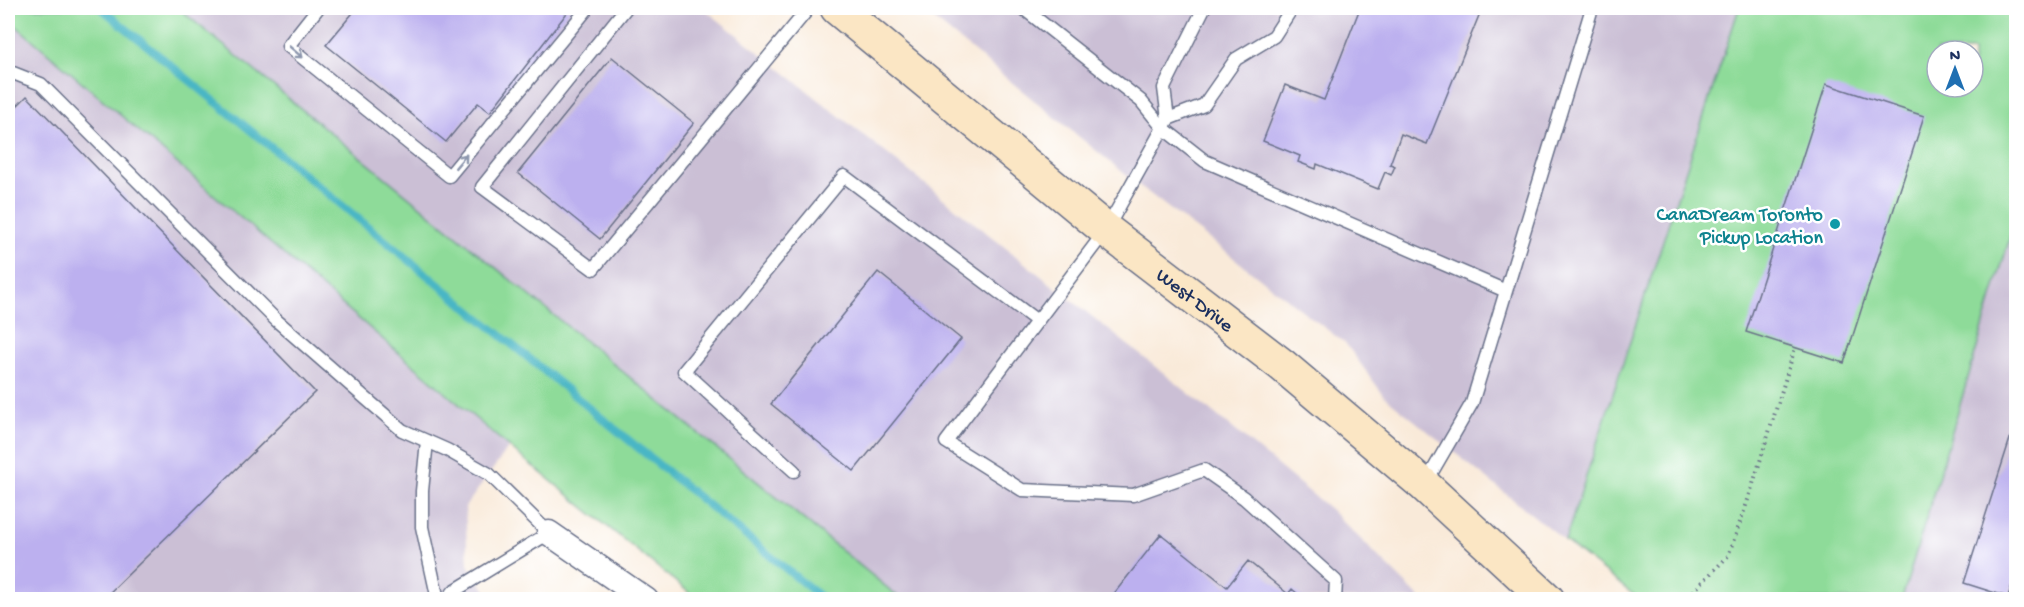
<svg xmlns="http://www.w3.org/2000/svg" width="2024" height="607" viewBox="0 0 2024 607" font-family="'Gochi Hand',sans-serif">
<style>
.industrial{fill:#cbbfd5}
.green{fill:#8edb99;stroke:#54857c;stroke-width:1.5;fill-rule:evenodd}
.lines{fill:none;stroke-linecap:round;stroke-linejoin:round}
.stream{stroke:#49b6c5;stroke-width:8}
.building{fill:#bcb0ef}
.lane-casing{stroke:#697089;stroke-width:15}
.street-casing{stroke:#697089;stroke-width:27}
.secondary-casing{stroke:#697089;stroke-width:36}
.path{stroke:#697089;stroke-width:4;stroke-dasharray:1.5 4.5;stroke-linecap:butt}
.lane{stroke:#fff;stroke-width:12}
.street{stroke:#fff;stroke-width:24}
.secondary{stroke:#fbe6c4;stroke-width:33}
.oneway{stroke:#8d97ae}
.culture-dot{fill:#0f9aa8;stroke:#fff;stroke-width:2}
.labels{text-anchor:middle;stroke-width:5;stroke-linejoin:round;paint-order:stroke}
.culture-label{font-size:20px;fill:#0d838f;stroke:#fff;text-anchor:end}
.street-label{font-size:20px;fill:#1b2f5e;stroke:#fff}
</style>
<rect width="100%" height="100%" fill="#fff"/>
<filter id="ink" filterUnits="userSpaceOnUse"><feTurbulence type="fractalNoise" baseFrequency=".0167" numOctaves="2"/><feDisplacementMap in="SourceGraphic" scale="12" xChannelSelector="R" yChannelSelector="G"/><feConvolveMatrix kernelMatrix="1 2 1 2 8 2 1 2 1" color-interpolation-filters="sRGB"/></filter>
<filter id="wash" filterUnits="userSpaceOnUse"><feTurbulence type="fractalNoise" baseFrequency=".008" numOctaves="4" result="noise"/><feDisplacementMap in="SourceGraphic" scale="24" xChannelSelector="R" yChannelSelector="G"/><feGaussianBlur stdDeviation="1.35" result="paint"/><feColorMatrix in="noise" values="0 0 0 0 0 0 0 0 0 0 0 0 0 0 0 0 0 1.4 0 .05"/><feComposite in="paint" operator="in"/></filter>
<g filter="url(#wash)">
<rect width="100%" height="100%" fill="#f9ead9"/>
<!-- industrial -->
<path class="industrial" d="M178,8H703L1225,422L1330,509L1421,599H901Z
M920,8H1739L1565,541L1385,397L1346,344L1141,187Z
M8,19L509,447L465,507L468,565L492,599H8Z
M2016,217V599H1902Z"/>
<!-- green -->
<path class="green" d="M8,8H178L901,599H697L509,447L8,19Z
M1739,8H2016V217L1902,599H1639L1565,541ZM1937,51H1973V87H1937Z"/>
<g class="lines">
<!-- stream -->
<path class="stream" d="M101,8L824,600"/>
</g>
<g id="blocks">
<!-- building -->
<path class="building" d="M357,8H568L570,9L490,112L478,103L446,142L326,45Z
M1360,8H1482L1427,144L1401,134L1390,164L1395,166L1391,175L1385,172L1378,189L1317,164L1316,169L1298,162L1300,156L1263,141L1285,85L1324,100Z
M612,57L694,123L600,239L518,173Z
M1826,84L1924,116L1844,363L1746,332Z
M27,96L315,392L102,600H8V115Z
M878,272L961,339L854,471L771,404Z
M2016,420V583L2013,582L2008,597L1964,583Z
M1161,534L1227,587L1248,561L1288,594L1292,589L1305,600H1109Z"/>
</g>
</g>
<g filter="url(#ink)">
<use href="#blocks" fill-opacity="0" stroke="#697089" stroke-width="1.5"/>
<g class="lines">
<!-- lane casing -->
<g class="lane-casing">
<path id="lane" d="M318,8L288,46L449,176L588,8
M626,8L482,187L593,269L809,8
M1023,8L1141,101L1163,128L1205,161L1506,291
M1292,8L1274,36L1236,59L1204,105L1168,119L1106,230L946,442L1022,490L1133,495L1204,470L1244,498L1336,581L1335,600
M8,71L41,84L276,320L402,430L447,450L489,474L549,533L454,591L447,600
M1168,119L1164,88L1204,8
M427,441L422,491V527L438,600
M794,471L684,371L844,176L1037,321
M1425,484L1472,403L1592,8"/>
</g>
<!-- street casing -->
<g class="street-casing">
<path id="street" d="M549,533L646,600"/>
</g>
<!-- secondary casing -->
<g class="secondary-casing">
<g id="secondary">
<path id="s1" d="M837,8L1106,230L1282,365L1424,485L1548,600"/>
</g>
</g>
<!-- path -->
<path class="path" d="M1685,600L1728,556L1749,497L1795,348"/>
<!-- lane -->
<use href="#lane" class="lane"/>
<!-- street -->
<use href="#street" class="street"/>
<!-- secondary -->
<use href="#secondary" class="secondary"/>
</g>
<!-- one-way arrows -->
<defs><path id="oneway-shaft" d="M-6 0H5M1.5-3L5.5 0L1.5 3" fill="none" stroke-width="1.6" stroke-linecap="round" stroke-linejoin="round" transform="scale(1.5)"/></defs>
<g class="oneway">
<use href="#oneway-shaft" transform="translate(296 52) rotate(40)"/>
<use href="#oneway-shaft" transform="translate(461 161) rotate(-50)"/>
</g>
</g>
<!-- markers -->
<circle class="culture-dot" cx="1835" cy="224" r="6"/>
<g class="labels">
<!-- culture labels -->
<g class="culture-label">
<text x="1823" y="220">CanaDream Toronto<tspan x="1823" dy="23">Pickup Location</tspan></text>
</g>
<!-- street labels -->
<g class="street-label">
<text dy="7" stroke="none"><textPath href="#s1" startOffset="462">West Drive</textPath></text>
</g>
</g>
<!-- margin -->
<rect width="2024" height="607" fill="none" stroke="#fff" stroke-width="30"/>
<!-- north arrow -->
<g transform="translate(1955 69)"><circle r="28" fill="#ffffff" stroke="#a4acbf" stroke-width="1.5"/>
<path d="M0-4.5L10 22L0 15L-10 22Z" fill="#1f6fb2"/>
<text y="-9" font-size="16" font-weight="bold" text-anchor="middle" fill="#1b2f5e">N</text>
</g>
</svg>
